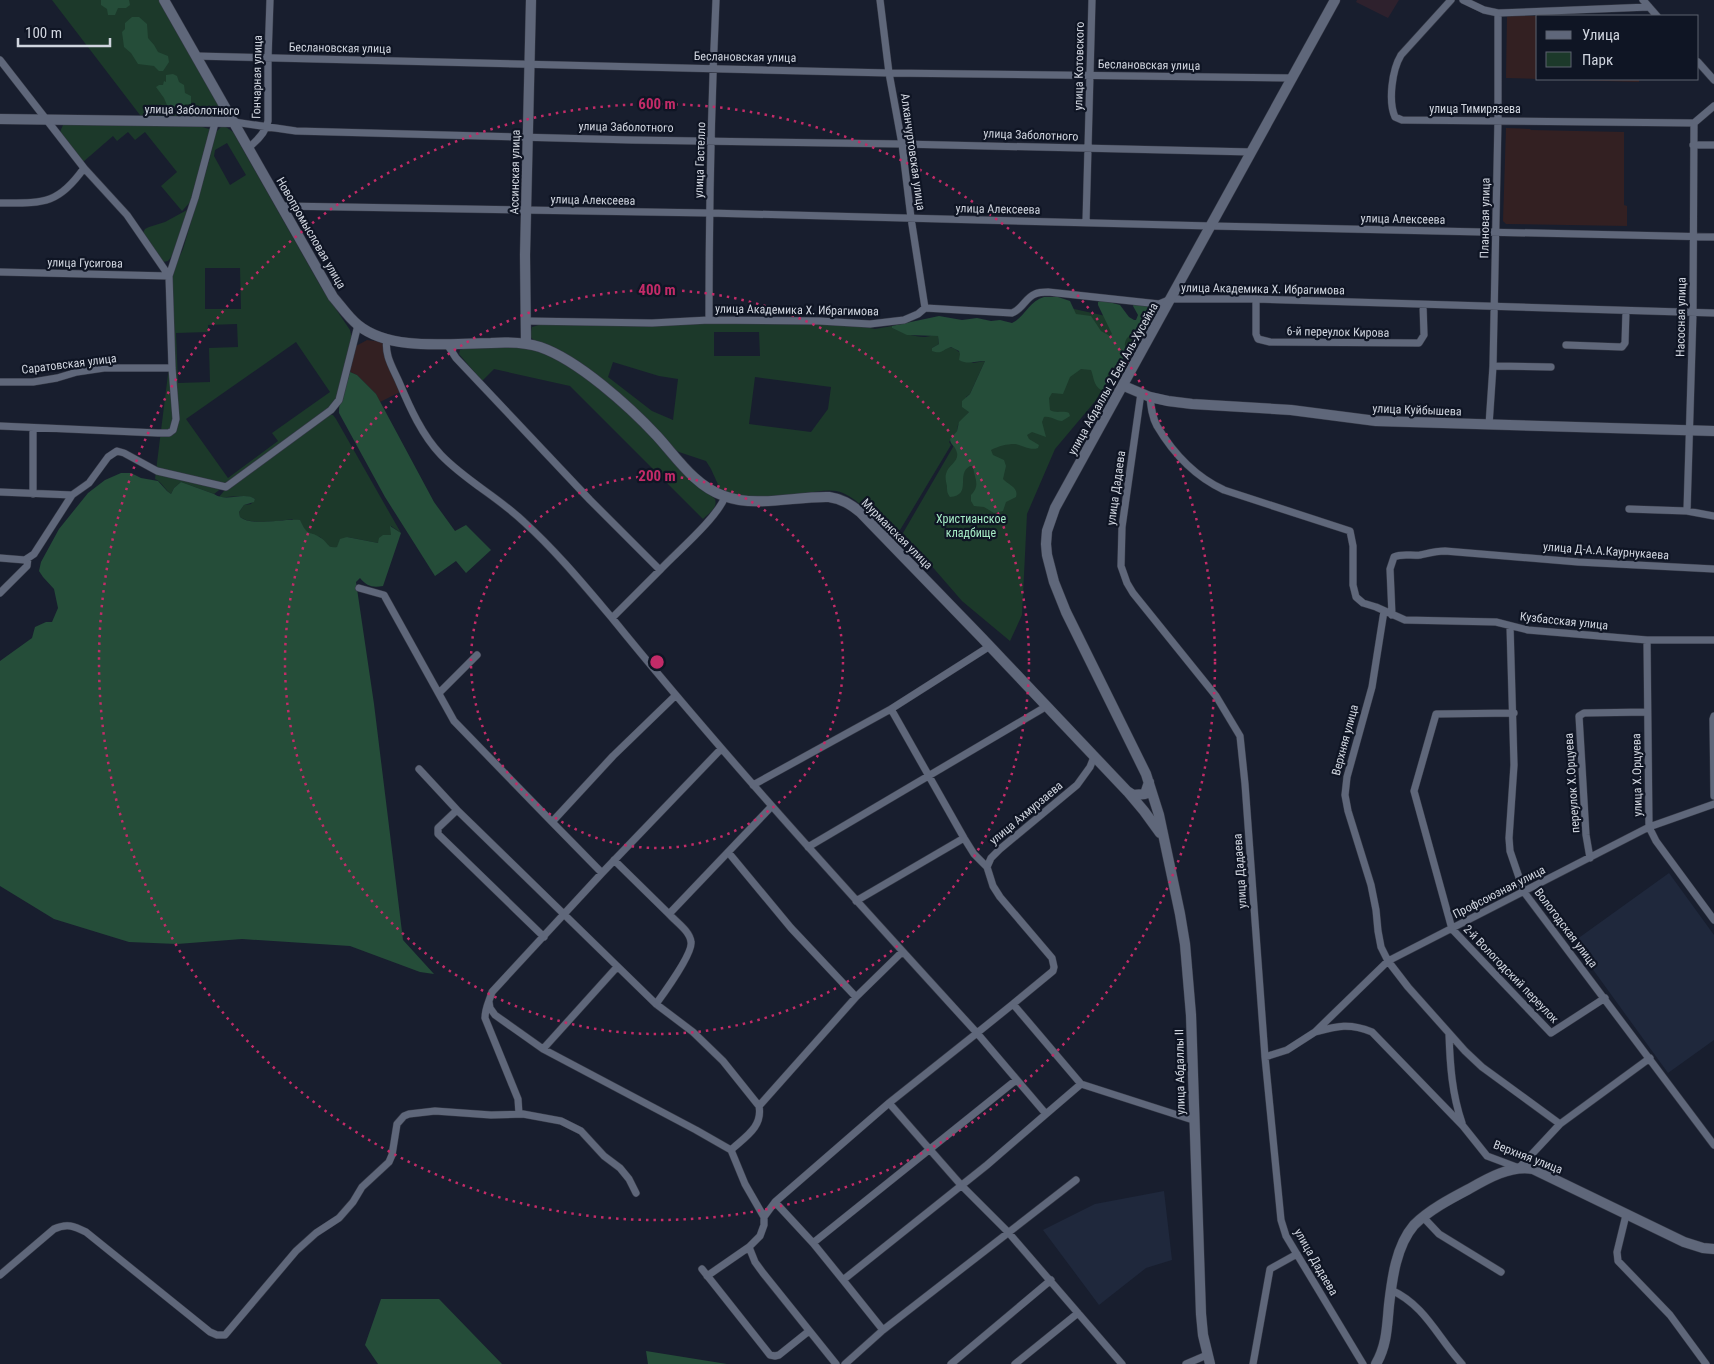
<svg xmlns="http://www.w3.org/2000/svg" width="1714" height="1364" viewBox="0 0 1714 1364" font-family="'Roboto Condensed',sans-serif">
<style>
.commercial{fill:#2e212d}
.industrial{fill:#332022}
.built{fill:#1f283c}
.green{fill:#1c392a;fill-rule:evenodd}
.forest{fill:#254d39}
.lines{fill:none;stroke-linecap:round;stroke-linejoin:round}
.street-casing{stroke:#353946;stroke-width:8}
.secondary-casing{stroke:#353946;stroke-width:11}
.street{stroke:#5f677a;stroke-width:7}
.secondary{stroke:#5f677a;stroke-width:10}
.ring{fill:none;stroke:#c32b68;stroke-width:2.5;stroke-dasharray:2.5 5}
.labels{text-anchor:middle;stroke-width:4.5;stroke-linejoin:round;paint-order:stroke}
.street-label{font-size:12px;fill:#d0d5df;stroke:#0f1524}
.park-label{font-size:12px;fill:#a5eac5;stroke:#0f1524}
.centre{fill:#c32b68;stroke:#0f1524;stroke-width:2.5}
.ring-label{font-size:15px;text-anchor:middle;font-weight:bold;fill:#c32b68;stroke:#0f1524;stroke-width:4.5;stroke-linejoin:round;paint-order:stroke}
</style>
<rect width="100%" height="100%" fill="#181e2e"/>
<!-- commercial -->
<path class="commercial" d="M1357,0H1399L1388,18L1356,2Z"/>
<!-- industrial -->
<path class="industrial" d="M1507,15L1538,16V79H1639V82L1506,78Z
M1506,128L1530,129L1531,130L1624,132V205L1627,206V226L1506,224L1503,221Z
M367,340L383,342L402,391L380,402L376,394L357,375L350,372L356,346Z"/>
<!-- built -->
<path class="built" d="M1669,873L1714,935V1040L1668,1073L1573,942Z
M1164,1191L1172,1260L1146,1268L1099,1305L1043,1230L1095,1204Z"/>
<!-- green -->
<path class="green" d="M52,0H160L222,111L218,119H143Z
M66,124L199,126L209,129L210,131L192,200L182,211L161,186L177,172L145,132L135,140L128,132L117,141L113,136L83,162L60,132L63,125Z
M221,127H226L233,132L321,287L350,330L352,339L337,398L333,404L214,494L181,482L174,488L171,494C165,490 162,482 155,479L169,366L175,349L172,279L173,270L183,249L209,161L216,132ZM227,143L246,175L230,185L214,156L215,150ZM205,268H240L241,309H205ZM237,324L238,347L209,348L210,382L178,383L176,333L208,332V325ZM296,342L330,392L272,433L278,441L228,478L186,419Z
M187,210C182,226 179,249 168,261L163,262L143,233L145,229L149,227L165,222Z
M1038,301L1142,324L1108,386L1055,449L1027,514L1022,615L1010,641L962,601L903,533Z
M696,323L848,324L875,329L892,326V328C903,333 914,337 925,337C931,336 933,334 938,336L939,344L932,348C938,348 947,346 953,348C958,350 967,359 973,363L985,361L970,394L966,397L969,412L958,425L957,431L949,442L951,445L894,540C879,524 863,502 843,493C831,488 818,492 805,493C776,496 749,501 721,491L711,469L706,461L679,452L673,448L649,421L535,342L530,336L532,327L542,324ZM714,332H759L760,356H714ZM613,362L659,376L678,379L673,420L652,411L608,377ZM755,377L831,387L828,409L811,432L749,424Z
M507,346L535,349L564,362L622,406L692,480L715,499C718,508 709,513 703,519L570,386L494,369L482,381L459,354L460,350C474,344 492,349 507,346Z
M327,415H333L336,419L401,533L391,526V535L378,543L347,537L337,547L334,548L328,546L320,537L311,535L292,519C280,521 250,525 240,517L239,512L244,505L251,504L255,499C246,493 230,498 219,497L224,491Z"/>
<!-- forest -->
<path class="forest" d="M101,0H129L130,5L126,8H118L115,15H108L107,9L101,5Z
M132,17H139L147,24L148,38L154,45L158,52L168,56L169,62L163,71H159L154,66L138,64L131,53L124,47L122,32L125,29V23Z
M173,74L177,76L179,82L184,85L185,93L191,96V104H185L182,108L169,110L164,98L156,87L159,85H163L164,81L166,82V75Z
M1044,297H1058L1070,301L1076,314L1091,316L1101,331L1110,336L1112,334L1098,305V302L1101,300L1120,305L1129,317L1134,320H1136L1138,315L1133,306L1134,303L1153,306L1159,309C1155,317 1152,324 1144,329C1138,333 1127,333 1125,343C1124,347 1127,352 1127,355L1118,363L1114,370L1108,373C1107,379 1108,387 1101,390C1093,385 1094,377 1091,370L1081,369L1070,377L1063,394L1052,393L1049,398L1050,410C1056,414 1063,410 1069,413L1070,416L1062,421C1055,421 1052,416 1044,417L1042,422L1046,437L1032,432L1027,435L1029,439L1039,445L1038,448C1030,451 1023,445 1015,444C1006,444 999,446 991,450L993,455L1004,460L1006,466L1003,479C1008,485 1019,487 1016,497L1006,502L1003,511L994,513L984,507L974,506L971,501V495C981,485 974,478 973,466H970C955,474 973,495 950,497C947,493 947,491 947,486C946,482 945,477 946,474C948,465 959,462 957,453C956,446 950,445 950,439L957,431L959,422L969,412L962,407V401L970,394L985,361C975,361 968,365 959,360L960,354L959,351L951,347C943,349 942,355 932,351V348L939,344L938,336L907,335L892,328V326L939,316L962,320L977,318L991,321L1000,320L1012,323C1025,317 1029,301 1044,297Z
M350,372L357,375L376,394L434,502L455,531L466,525L491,550L466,573L456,561L435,576L385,497L339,413C338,402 347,384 350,372Z
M121,473H131L141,478L158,481L167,491L171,494L174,488L181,482L214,494C227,503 243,491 255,499L254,502L244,505L239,512L240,517C252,527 284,518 300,520C308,538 310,530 321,538C328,542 327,549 337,547L340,539L347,537L378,543L379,538L383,535H391L390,526L401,533L383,586C372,588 367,586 360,578L356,582L374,704L403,940L434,974L420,972L350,946L242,939L177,944L129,942L54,919L0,886V661L32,638L35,627L46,622H52L58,608L54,589L43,577L39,571L41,562L59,529L88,493L105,480Z
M381,1299H439L502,1364H378L365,1345Z
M646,1351L727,1364H648Z"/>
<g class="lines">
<!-- street casing -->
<g class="street-casing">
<path id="street" d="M880,0L889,73L902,144L911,218L925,308
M1451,0L1401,55C1392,70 1388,101 1395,117L1402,120L1694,123
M1463,0L1484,10L1498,13L1649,7
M1643,0L1657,16
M196,56L889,73L1293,78
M0,60L84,168L127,215L169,276L172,368L176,419L173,430L169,433H158L0,426
M1698,62L1714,80
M234,122L296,131L632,140L902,144L1252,152
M1694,123L1714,106
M1693,145H1714
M248,148C257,141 266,132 268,121V58L270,0
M0,203C43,203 58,205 84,168
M282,206L709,213L1211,226L1714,237
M1086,222L1092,0
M0,272L169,276L195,198L215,123
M1256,299V334L1258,339L1270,342L1419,343L1424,335L1423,305
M709,320C709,213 711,107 716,0
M526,321L652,323L709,320L819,321L870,324L904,320L918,314L925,308L1012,313C1023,309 1025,298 1035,294C1039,292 1044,292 1048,292L1159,304L1171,299H1256L1714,313
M387,339C384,355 393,368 399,382C410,408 422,435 441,455C466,481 498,497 524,522C556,551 584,585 612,618L660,570
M447,344L456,358L590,500L660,570C678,551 716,519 725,497
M1566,345L1622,347L1625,343L1626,311
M1493,366L1551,367
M0,382H33L57,378L77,372L104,368H172
M1141,393L1122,527L1121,566L1127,583L1133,593L1216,696L1240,736L1245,784L1265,1057L1281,1220L1286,1236L1363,1364
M1150,397C1151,407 1152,417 1157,426C1173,453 1196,477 1224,490L1350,531L1353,546V585L1356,597L1363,603L1376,607L1405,620L1496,622L1528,630L1647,640H1714
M1489,425L1493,366L1498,120V13
M33,428V494
M0,492L72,495L89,483L108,457L117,451L124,453L157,471L226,487L331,410L339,400L358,325
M1629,509L1687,511L1714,516
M1687,511L1693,313L1694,123
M0,558L25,560L34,554L72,495
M359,588L384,595L454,721L552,822
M0,593L27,566L28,558
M1392,615L1390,569L1394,557C1402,553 1411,556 1420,555C1429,553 1436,551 1445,551L1578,562L1714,569
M612,618C728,761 853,897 977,1033L1013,1004L1081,1084
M1510,626L1514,765L1509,838L1510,851L1524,892L1714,1145
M1647,640L1649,827L1656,841L1714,920
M439,693L477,655
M891,709L964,838L974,854L987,867
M1514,713L1436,714L1414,791L1452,929L1551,1033L1605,998
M1714,716L1713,719L1714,796
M419,769L457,810
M753,785L891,709L990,646
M808,847L1047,706
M728,852L791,928L856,997L902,952
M1590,858L1586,835L1579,716L1584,713L1647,712
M614,860L669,914
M602,873L552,822L613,756L675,696
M856,901L964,838
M544,937L438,834V828L457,810L656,1004
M489,1002L490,1008L495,1015L543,1049L696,1130L731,1150L745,1184L764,1217
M1013,1004L1053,971L1054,967L1052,958L1000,897L993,886L987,867L991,858L1000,849L1077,785L1090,767L1094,757
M1315,1032C1338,1026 1349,1023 1372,1032L1463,1126L1487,1156L1519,1168L1560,1124L1482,1067L1465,1051L1408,987L1388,961L1381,947L1378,931L1376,910L1371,885L1348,811L1345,795L1347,777L1372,687L1384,611
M977,1033L1046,1114L987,1165L843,1280L813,1243L775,1202L889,1103Z
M1449,1034C1450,1065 1452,1094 1462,1123
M543,1049L617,967
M1265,1057L1287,1050L1315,1032L1388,961L1649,827L1714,804
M889,1103L961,1185L1008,1232L1122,1364
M759,1106L856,997
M519,1114L518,1099L485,1018C485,1008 489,1002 492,992L602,873L721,749
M1046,1114L1081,1084L1193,1120
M1560,1124L1650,1058
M731,1150C745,1137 763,1127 759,1106L723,1061L693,1032L656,1004C664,993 693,953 691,942C690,931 676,922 669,914L771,807
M775,1202L764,1217V1225L760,1236L749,1247L755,1262L763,1273L836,1364
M1626,1215L1617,1252L1618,1261L1670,1315L1706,1364
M1423,1217L1439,1234L1501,1272
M813,1243L1016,1080
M702,1269L770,1355L775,1356L779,1355L809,1331
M0,1275L54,1229C67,1223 74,1226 86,1232L210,1332L217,1335H225L296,1251L316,1233L339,1218L353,1202L362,1187L389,1162L392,1155L397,1124L404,1116L409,1114L435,1111L491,1115L523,1114L561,1121L581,1131L604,1156L620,1168L629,1179L636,1193
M707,1276L749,1247
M843,1280L883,1330
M1391,1290C1425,1305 1438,1338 1462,1364
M845,1364L883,1330L1076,1180
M951,1364L1051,1280
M1015,1364L1078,1313
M1186,1364L1207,1355
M1253,1364L1270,1269L1297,1254"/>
</g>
<!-- secondary casing -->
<g class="secondary-casing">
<path id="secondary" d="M164,0L333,297C341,306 348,317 358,325C391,352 451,343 491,343C507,342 524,342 540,347C578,360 629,406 657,436C677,458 695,486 724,496C757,508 795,496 829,497C842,499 850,504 860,512L982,638L1127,791L1133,795L1145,794L1149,782
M0,119L234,122
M526,344L525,255L531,0
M1124,386L1150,397L1168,401L1192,404L1291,410L1376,421L1714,431
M1128,792L1144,811L1160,833
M1210,1364L1203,1335L1201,1314L1191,1015L1185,944L1180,914L1159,815L1146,774L1066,612L1054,582L1047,555L1046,544L1047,531L1055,508L1335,0
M1376,1364C1387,1345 1387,1326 1389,1305C1392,1279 1396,1246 1414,1225C1429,1210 1450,1199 1469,1189C1488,1178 1511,1165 1533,1169L1684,1242L1703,1248L1714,1249"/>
</g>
<!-- street -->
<use href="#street" class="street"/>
<!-- secondary -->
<use href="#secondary" class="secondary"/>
</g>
<!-- distance rings -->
<g class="ring">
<circle cx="657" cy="662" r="186"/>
<circle cx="657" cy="662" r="372"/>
<circle cx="657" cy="662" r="558"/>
</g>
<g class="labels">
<!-- street labels -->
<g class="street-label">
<text transform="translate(340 48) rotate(1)" y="4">Беслановская улица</text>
<text transform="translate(745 57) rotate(1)" y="4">Беслановская улица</text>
<text transform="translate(1149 65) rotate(1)" y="4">Беслановская улица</text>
<text transform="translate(1079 66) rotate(-89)" y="4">улица Котовского</text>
<text transform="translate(257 77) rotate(-89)" y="4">Гончарная улица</text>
<text x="1475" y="113">улица Тимирязева</text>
<text transform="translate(192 110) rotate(1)" y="4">улица Заболотного</text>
<text transform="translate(626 127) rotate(1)" y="4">улица Заболотного</text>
<text transform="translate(1031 135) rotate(2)" y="4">улица Заболотного</text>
<text transform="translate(913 152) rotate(82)" y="4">Алханчуртовская улица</text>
<text transform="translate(700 160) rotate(-88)" y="4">улица Гастелло</text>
<text transform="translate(515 172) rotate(-89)" y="4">Ассинская улица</text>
<text transform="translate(593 200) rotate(1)" y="4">улица Алексеева</text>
<text transform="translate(998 209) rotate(1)" y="4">улица Алексеева</text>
<text transform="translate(1485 218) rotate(-89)" y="4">Плановая улица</text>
<text transform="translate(1403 219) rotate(1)" y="4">улица Алексеева</text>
<text transform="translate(311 233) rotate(60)" y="4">Новопромысловая улица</text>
<text transform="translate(85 263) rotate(1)" y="4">улица Гусигова</text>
<text transform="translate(1263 289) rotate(1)" y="4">улица Академика Х. Ибрагимова</text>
<text transform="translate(797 310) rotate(1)" y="4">улица Академика Х. Ибрагимова</text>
<text transform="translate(1681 317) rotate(-89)" y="4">Насосная улица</text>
<text transform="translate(1338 332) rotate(1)" y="4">6-й переулок Кирова</text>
<text transform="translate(69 364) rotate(-7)" y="4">Саратовская улица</text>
<text transform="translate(1113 379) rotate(-61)" y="4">улица Абдаллы 2 Бен Аль-Хусейна</text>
<text transform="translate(1417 410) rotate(2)" y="4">улица Куйбышева</text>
<text transform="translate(1116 488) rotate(-82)" y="4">улица Дадаева</text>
<text transform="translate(897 534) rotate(45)" y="4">Мурманская улица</text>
<text transform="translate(1606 551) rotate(4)" y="4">улица Д-А.А.Каурнукаева</text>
<text transform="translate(1564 621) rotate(6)" y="4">Кузбасская улица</text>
<text transform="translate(1345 740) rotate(-75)" y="4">Верхняя улица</text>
<text transform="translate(1637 775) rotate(-91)" y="4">улица Х.Орцуева</text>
<text transform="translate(1572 783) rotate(-94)" y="4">переулок Х.Орцуева</text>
<text transform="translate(1026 813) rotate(-40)" y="4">улица Ахмурзаева</text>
<text transform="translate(1240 871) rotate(-94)" y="4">улица Дадаева</text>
<text transform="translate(1499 892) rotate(-27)" y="4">Профсоюзная улица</text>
<text transform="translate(1566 928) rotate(53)" y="4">Вологодская улица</text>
<text transform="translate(1511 974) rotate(46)" y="4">2-й Вологодский переулок</text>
<text transform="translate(1180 1072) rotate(-91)" y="4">улица Абдаллы II</text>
<text transform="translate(1528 1157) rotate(21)" y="4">Верхняя улица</text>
<text transform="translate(1316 1262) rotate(60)" y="4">улица Дадаева</text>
</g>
<!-- park labels -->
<g class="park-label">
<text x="971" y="523">Христианское<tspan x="971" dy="14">кладбище</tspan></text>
</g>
</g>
<circle cx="657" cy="662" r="8" class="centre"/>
<g class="ring-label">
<text x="657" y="109">600 m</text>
<text x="657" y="295">400 m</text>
<text x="657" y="481">200 m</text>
</g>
<!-- legend -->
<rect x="1536" y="15" width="162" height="65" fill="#0f1524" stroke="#5c626f"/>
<rect x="1546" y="31" width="25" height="8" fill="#5f677a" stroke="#5c626f"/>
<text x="1582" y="40" font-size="15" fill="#d0d5df">Улица</text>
<rect x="1546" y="52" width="25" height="15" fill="#1c392a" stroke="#5c626f"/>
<text x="1582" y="65" font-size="15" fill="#d0d5df">Парк</text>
<!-- scale -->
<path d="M18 38v8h92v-8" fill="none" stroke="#d0d5df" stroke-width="2.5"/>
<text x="25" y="38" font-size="15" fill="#d0d5df" stroke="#0f1524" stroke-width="4" paint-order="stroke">100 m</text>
</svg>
